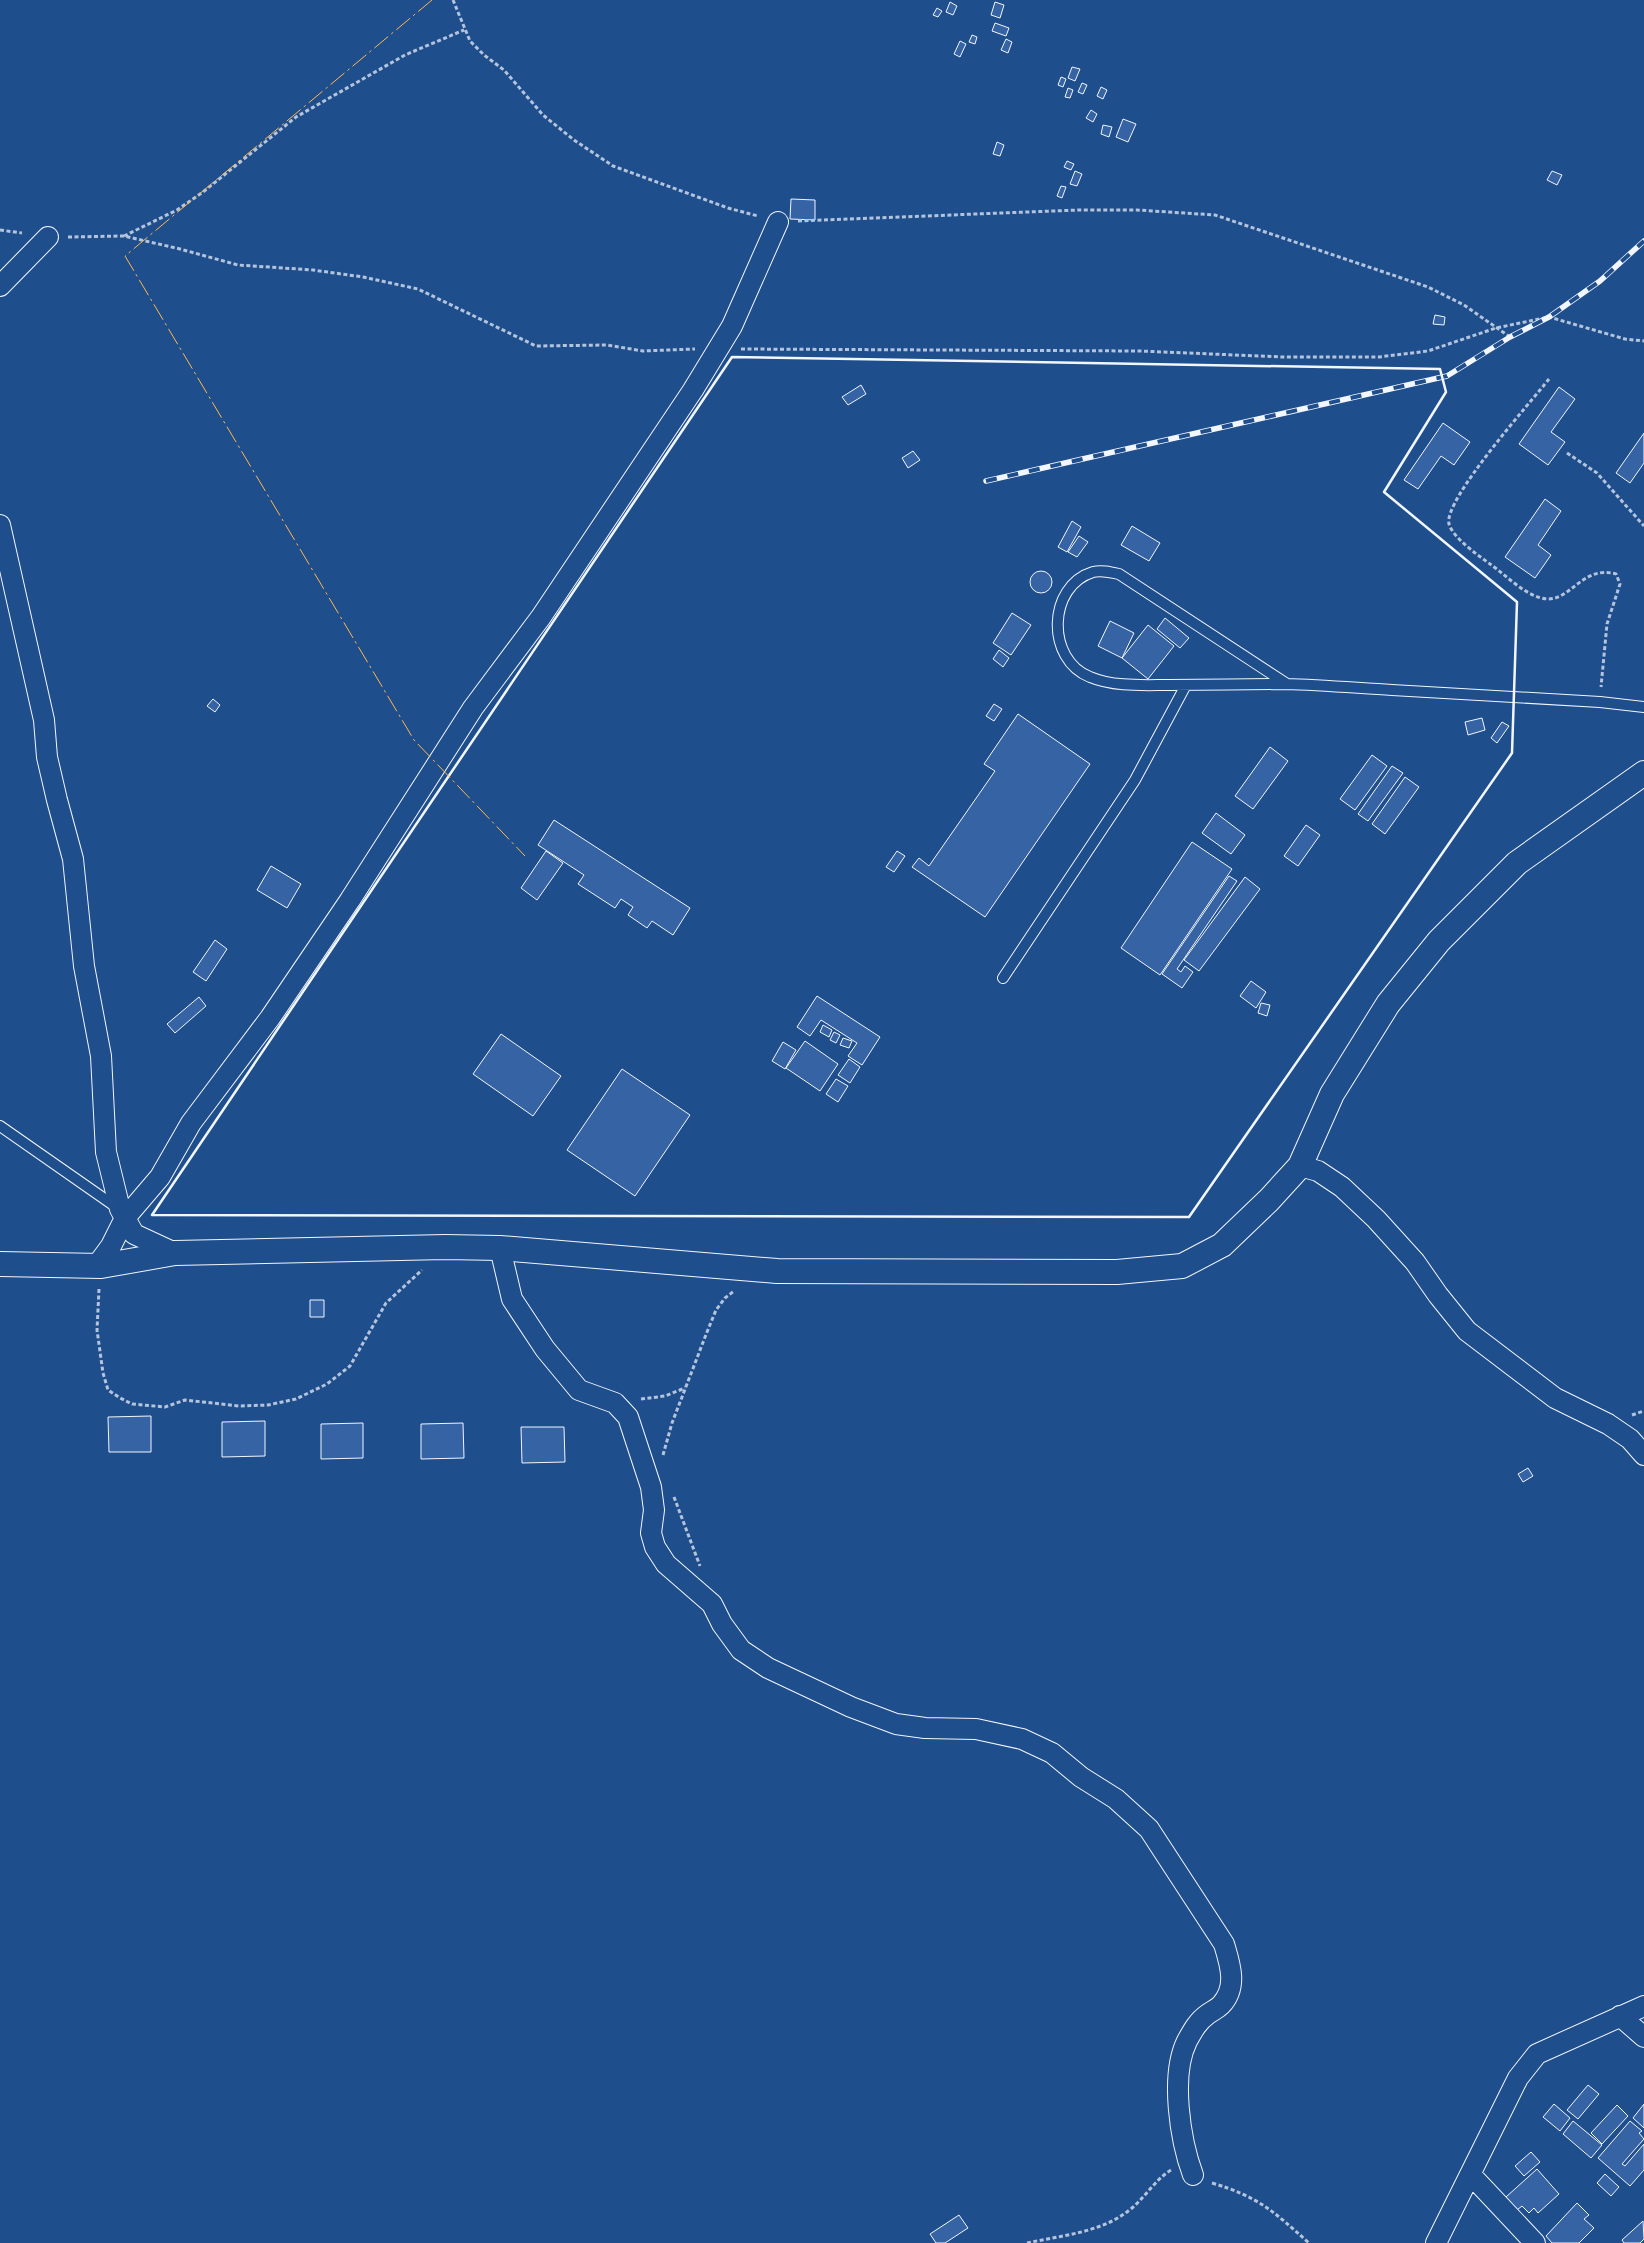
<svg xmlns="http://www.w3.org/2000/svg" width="1644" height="2243" viewBox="0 0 1644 2243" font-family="'Nunito Sans',sans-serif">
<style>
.building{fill:#3563a3;stroke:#f2f6ff}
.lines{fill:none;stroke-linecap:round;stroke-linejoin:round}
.service-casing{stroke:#f2f6ff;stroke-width:12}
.minor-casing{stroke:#f2f6ff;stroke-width:22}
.tertiary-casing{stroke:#f2f6ff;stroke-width:26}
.path{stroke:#b3c4dc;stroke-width:3;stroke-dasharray:4 2.5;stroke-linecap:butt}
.service{stroke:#1f4e8c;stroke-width:10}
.minor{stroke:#1f4e8c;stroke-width:20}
.tertiary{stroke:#1f4e8c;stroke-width:24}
.rail-casing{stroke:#f2f6ff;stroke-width:5.5}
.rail{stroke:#1f4e8c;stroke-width:4;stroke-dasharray:11;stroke-linecap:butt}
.wall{stroke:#f2f6ff;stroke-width:2.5}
.power{stroke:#ffb74d;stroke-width:1;stroke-dasharray:18 4 2.5 4;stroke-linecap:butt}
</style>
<rect width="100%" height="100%" fill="#1f4e8c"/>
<!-- building -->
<path class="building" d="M950,2L957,6L953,15L946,12Z
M995,2L1004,5L1000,18L991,15Z
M937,8L942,11L938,17L933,15Z
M995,23L1009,28L1006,36L992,31Z
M972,35L977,37L975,44L969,42Z
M1006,39L1012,42L1008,53L1001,50Z
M960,41L966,44L960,57L954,54Z
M1072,67L1080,69L1075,81L1068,78Z
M1061,77L1066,79L1063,87L1058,85Z
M1082,83L1087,85L1083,94L1078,92Z
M1101,87L1107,90L1103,99L1097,96Z
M1068,88L1073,90L1070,98L1065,97Z
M1091,110L1097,114L1093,122L1086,118Z
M1123,119L1136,124L1128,142L1116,137Z
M1103,125L1112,127L1109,137L1101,134Z
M997,142L1004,145L1000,156L993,154Z
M1067,161L1074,164L1071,170L1064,167Z
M1075,171L1082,174L1077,186L1070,184Z
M1552,171L1562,175L1557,185L1547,180Z
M1061,186L1066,187L1062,198L1057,196Z
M791,199L815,200V220L790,219Z
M1435,315L1445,317L1444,325L1433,324Z
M861,385L866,394L848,405L842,397Z
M1559,387L1575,399L1551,432L1565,442L1548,465L1519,444Z
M1443,423L1470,442L1454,465L1441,456L1418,489L1404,480Z
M1644,433V463L1630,483L1616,473Z
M913,451L920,460L908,468L902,458Z
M1545,499L1561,511L1538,545L1551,555L1535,578L1505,557Z
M1072,521L1081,527L1067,552L1058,547Z
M1132,526L1160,543L1149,561L1121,545Z
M1079,536L1088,542L1077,557L1068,552Z
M1030 582a11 11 0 1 1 22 0a11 11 0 1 1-22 0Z
M1012,613L1031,625L1011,655L993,643Z
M1165,618L1189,638L1180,648L1157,629Z
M1110,621L1134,633L1122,658L1098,646Z
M1148,625L1174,646L1148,679L1122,658Z
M999,650L1009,658L1003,667L993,659Z
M213,699L220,705L215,712L207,706Z
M994,704L1002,709L994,721L986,716Z
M1018,714L1090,764L985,917L912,867L919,858L929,866L995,771L984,764Z
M1482,718L1485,730L1468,735L1465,722Z
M1502,722L1509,726L1497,743L1491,738Z
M1270,747L1288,761L1253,809L1235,796Z
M1372,755L1387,766L1355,810L1340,799Z
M1392,766L1403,773L1368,821L1358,814Z
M1405,777L1419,787L1385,834L1372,824Z
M1216,813L1245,835L1231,854L1202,833Z
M554,820L690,908L673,935L652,921L647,928L628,915L633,907L621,899L615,908L578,884L584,875L538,845Z
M1306,825L1320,835L1298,866L1284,856Z
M1192,842L1232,869L1160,975L1121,948Z
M546,851L563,863L537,900L521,888Z
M897,851L905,856L894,872L886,867Z
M271,866L301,884L287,908L257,890Z
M1229,876L1237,881L1177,969L1181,972L1185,966L1193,972L1182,988L1162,974Z
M1245,877L1260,889L1199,971L1184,960Z
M215,940L227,949L206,981L193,972Z
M1251,981L1266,992L1256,1008L1240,996Z
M817,996L880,1037L862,1065L848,1056L857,1043L821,1020L810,1036L797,1027Z
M199,997L206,1006L175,1033L167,1024Z
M1261,1003L1270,1005L1267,1016L1258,1013Z
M823,1025L832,1030L829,1037L820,1032Z
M834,1032L840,1035L836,1043L830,1040Z
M501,1034L561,1076L533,1116L473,1074Z
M843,1038L852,1041L849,1048L840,1045Z
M805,1041L838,1064L820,1091L786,1068Z
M783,1042L796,1050L785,1069L772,1061Z
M849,1059L860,1067L850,1083L838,1075Z
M622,1069L690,1115L635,1196L567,1150Z
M836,1079L848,1086L838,1102L826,1094Z
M310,1300H324V1317H310Z
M151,1416V1452H109L108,1417Z
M265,1421V1456L222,1457V1422Z
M363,1423V1458L321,1459V1424Z
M463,1423L464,1458L421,1459V1424Z
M521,1427H564L565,1462L522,1463Z
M1528,1468L1533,1476L1523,1482L1518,1474Z
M1588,2085L1599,2094L1578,2119L1567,2110Z
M1554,2104L1570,2118L1560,2131L1543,2117Z
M1644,2104V2128L1633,2118Z
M1617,2105L1628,2116L1602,2144L1591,2133Z
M1573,2121L1602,2145L1591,2158L1563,2134Z
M1630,2121L1642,2131L1639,2133L1644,2139L1622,2164L1625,2166L1644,2144V2170L1630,2186L1598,2158Z
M1531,2152L1540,2162L1524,2176L1515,2166Z
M1537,2169L1559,2194L1538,2213L1534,2208L1529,2213L1522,2206L1517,2210L1506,2197Z
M1605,2174L1619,2187L1611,2196L1597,2183Z
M1577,2203L1589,2215L1584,2219L1594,2228L1579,2243H1552L1546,2236Z
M959,2215L968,2228L945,2243H936L930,2234Z
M1643,2221L1644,2239L1640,2243H1624L1622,2240Z"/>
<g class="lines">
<!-- service casing -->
<g class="service-casing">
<path id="service" d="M1287,684L1119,574C1110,572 1101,570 1093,572C1047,586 1046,660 1090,677C1114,687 1143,685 1169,685C1208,685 1247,684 1286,684C1322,685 1357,688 1392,690C1462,694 1531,698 1600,702L1644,707
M1003,978L1135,780L1186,685
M0,1126L119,1209"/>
</g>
<!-- minor casing -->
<g class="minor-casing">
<path id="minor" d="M0,286L48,237
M0,525L44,720L47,757L57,800L73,859L84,966L101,1056L106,1152L120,1209L134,1234L175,1253
M1300,1166L1318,1171L1342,1187L1376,1219L1415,1262L1438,1295L1467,1331L1555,1398L1608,1424L1630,1439L1644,1455
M500,1248L512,1299L545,1349L579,1390L615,1403L628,1417L651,1487L654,1510L651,1533L655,1547L666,1564L712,1604L722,1624L741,1650L768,1668L851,1707L896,1724L925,1728L976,1729L1022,1739L1052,1753L1081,1777L1116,1799L1149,1829L1224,1944C1230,1964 1238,1987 1221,2005C1217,2009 1212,2011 1208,2014C1198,2021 1193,2030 1187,2041C1170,2075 1180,2140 1193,2175
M101,1266L100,1261L111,1246L125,1218L160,1177L191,1123L270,1018L350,900L473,708L541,617L693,390L732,326L778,222
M1620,2016L1644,2037
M1471,2175L1535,2243
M1436,2243L1518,2078L1537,2054L1644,2006"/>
</g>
<!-- tertiary casing -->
<g class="tertiary-casing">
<path id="tertiary" d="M0,1264L101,1266L175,1253L445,1247L500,1248L777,1271L1117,1272L1182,1266L1222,1245L1269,1200L1300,1166L1332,1094L1388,1004L1439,941L1517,863L1644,773"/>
</g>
<!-- path -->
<path class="path" d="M453,0L470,41L484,55L504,70L543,115L574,140L613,166L728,208L758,216
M798,221L1078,210H1137L1215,215L1428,287L1464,305L1510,337
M0,230L22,233
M124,236L177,210L203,192L296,117L405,55L464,30
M68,237L124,236L180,249L238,265L313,270L363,277L418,289L536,346L607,345L643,351L695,349
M741,349L1140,351L1283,357H1379L1428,351L1496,328L1549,317L1625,339L1644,341
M1549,379C1531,402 1443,500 1449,524C1453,538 1479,556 1490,564C1506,575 1527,598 1548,599C1572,599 1583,565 1616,574L1620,584L1607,624L1601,687
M1567,453L1597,473L1644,526
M99,1289L97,1330L103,1373L108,1390L120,1398L132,1404L165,1407L185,1400L239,1406L268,1405L296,1399L327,1384L350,1366L386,1303L422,1270
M641,1399L665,1396L685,1388
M1632,1415L1644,1411
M663,1455L672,1423L707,1332L716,1310L725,1298L734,1291
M674,1497L700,1566
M1212,2183C1259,2197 1273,2211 1309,2243
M1027,2243C1063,2235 1102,2233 1132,2208C1146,2196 1155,2180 1171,2170"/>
<!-- service -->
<use href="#service" class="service"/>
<!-- minor -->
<use href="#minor" class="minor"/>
<!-- tertiary -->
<use href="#tertiary" class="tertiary"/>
<!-- rail casing -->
<g class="rail-casing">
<path id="rail" d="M986,481L1447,376L1510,337L1549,317L1600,281L1644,241"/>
</g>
<!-- rail -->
<use href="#rail" class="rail"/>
<!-- wall -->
<path class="wall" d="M732,357L1440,369L1446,392L1384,492L1517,602L1512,753L1189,1217L152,1215Z"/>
<!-- power -->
<path class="power" d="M432,0L125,256L414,740L525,856"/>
</g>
</svg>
